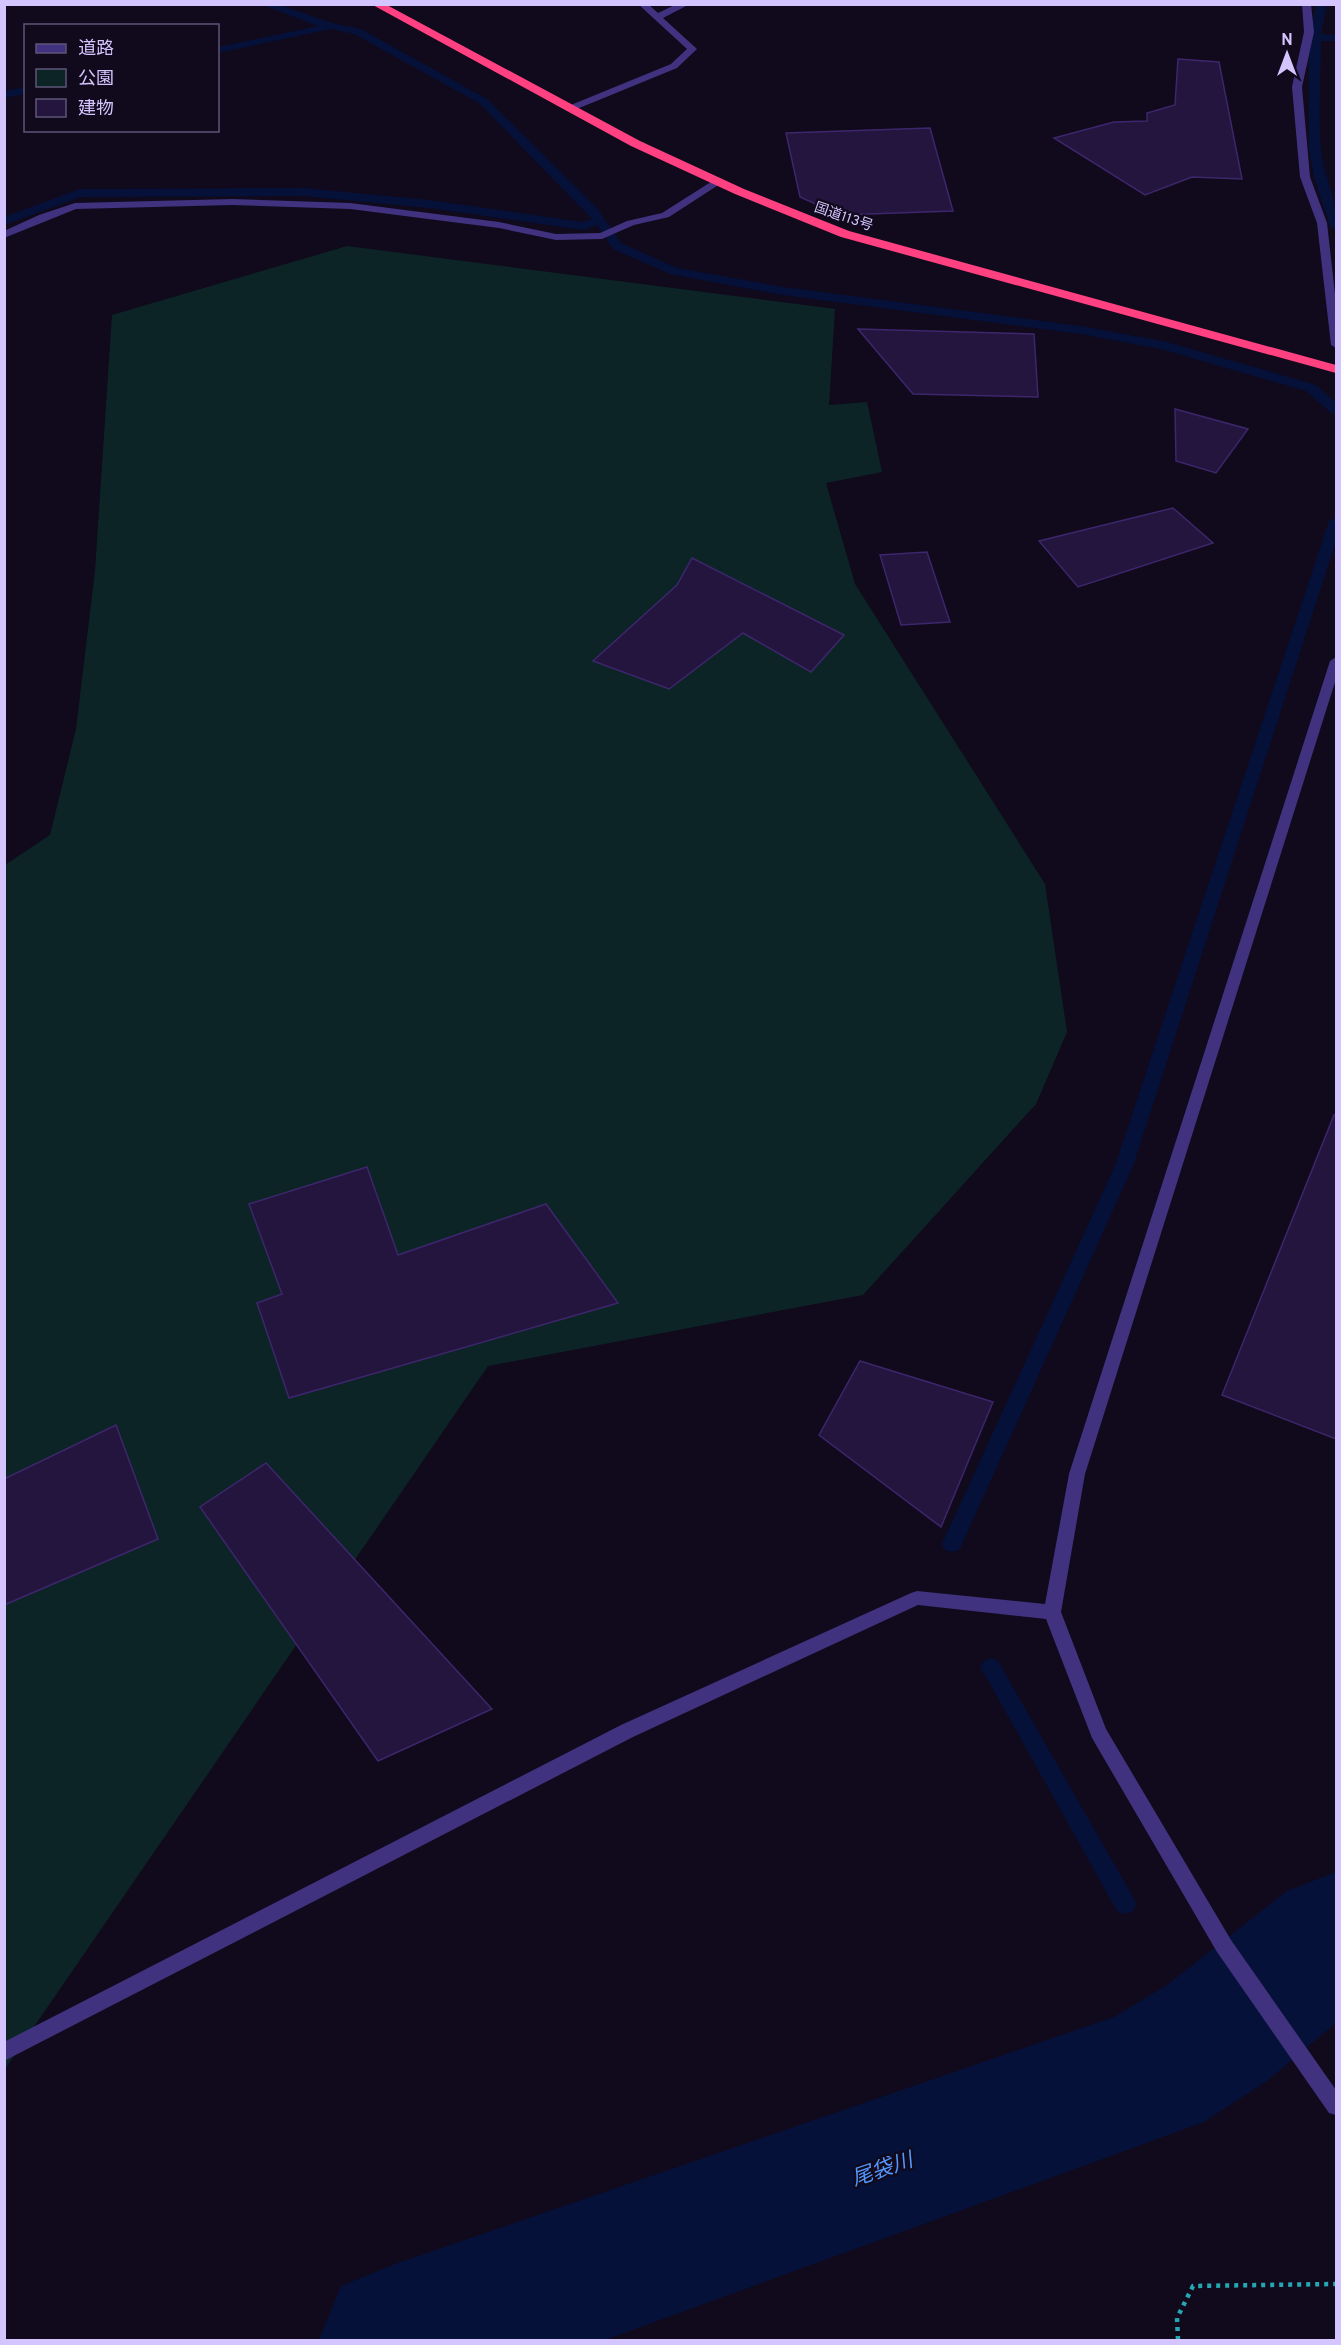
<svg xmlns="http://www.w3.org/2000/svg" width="1341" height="2345" viewBox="0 0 1341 2345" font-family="Overpass,'Noto Sans JP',sans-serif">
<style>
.green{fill:#0d2427}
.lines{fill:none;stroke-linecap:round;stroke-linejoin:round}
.stream{fill:#06113a;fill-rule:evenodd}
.river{fill:#06113a;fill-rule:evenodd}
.building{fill:#23153e;stroke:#3d266c;stroke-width:1.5}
.path{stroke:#26a8b3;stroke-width:4.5;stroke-dasharray:4 5;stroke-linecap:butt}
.minor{fill:#40327e;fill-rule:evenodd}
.highway{fill:#ff4081;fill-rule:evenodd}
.labels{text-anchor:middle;stroke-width:4.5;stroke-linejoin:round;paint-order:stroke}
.far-street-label{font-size:14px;fill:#d4c5ff;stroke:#100a1c}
.near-water-label{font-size:21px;font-style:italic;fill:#5398ff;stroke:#100a1c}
</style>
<rect width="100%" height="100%" fill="#100a1c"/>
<!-- green -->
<path class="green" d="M347,246L835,309L829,405L867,402L882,472L826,483L855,584L1045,884L1067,1032L1036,1104L863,1295L488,1366L5,2069V865L50,835L76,729L95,571L112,315Z"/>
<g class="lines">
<!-- stream -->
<path class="stream" d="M260,4H277L332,23L361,29L487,99L597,208L621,243L677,268L783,287L1080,326L1163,341L1316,385L1336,403V414L1331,413L1306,391L1161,349L1080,334L783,295L670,274L613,249L597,225L584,230L429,208L304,196L81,197L4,225V217L80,189L304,188L429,200L583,222L592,219L479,103L354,34L331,29L218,53V47L318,26Z
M1316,4H1327L1321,34L1336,35V41H1321C1321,76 1318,113 1321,148C1323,176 1339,202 1336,230L1330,226L1314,177L1309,149V37Z
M26,87V94L4,98V91Z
M1336,517V541L1133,1166L962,1544L959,1550L952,1552L945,1550L942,1544L1115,1166L1329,521Z
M991,1658L998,1661L1133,1897L1136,1904L1133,1911L1125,1914L1117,1911L984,1673L980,1667L984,1661Z
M1188,1985C1204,1991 1222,2017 1229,2033L1225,2041L1217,2044C1201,2038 1183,2012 1176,1996L1180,1988Z"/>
<!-- river -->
<path class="river" d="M1336,1872V2023L1267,2081L1204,2122L605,2340H319L341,2286L395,2264L1114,2017L1167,1985L1287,1891Z"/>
</g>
<!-- building -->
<path class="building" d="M1178,59L1219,62L1242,179L1192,177L1145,195L1054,138L1114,122L1147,121V113L1175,105Z
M930,128L953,211L840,215L800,197L786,133Z
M858,329L1034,334L1038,397L913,394Z
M1175,409L1248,429L1216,473L1176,461Z
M1173,508L1213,543L1078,587L1039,541Z
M927,552L950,622L901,625L880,555Z
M692,558L844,635L811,672L743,633L669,689L593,661L677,585Z
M1334,1115H1336V1439L1222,1395Z
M367,1167L398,1255L546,1204L618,1303L289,1398L257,1303L282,1294L249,1204Z
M860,1361L993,1402L941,1527L819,1435Z
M116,1425L158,1539L4,1605V1479Z
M266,1463L492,1709L378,1761L200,1507Z"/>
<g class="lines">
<!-- path -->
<path class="path" d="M1178,2340L1177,2318L1193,2286L1336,2284"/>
<!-- minor -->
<path class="minor" d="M638,4H648L658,13L677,4H690L663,18L697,49L677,68L572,111H566V107L671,64L687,49Z
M1302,4H1311L1314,32L1302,87L1310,177L1327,223L1336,303V348L1331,345L1317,223L1300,177L1292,87L1304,32Z
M714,180L723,182L669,217L634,225L602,239L556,240L499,228L350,209L232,205L76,209L4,238V231L39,215L75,203L232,199L350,203L499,222L556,234L600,233L627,221L662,213Z
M1336,657V679L1085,1474L1061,1612L1106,1729L1231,1940L1336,2090V2115L1329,2113L1217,1952L1092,1738L1046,1619L918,1605L633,1737L4,2061V2042L621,1725L911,1593L917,1591L1045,1604L1069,1474L1330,661Z"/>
<!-- highway -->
<path class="highway" d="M371,4H385L640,141L744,189L849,231L1336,365V373L841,237L735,194L631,146Z"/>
</g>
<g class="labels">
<!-- far-street labels -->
<g class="far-street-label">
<text transform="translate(844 216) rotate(19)" y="5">国道113号</text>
</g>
<!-- near-water labels -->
<g class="near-water-label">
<text transform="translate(882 2169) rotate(-19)" y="7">尾袋川</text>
</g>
</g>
<!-- border -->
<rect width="1341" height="2345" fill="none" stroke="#d4c5ff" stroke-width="12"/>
<!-- legend -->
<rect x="24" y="24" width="195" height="108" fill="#100a1c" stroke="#5e5577" stroke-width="1.5"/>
<rect x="36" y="44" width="30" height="9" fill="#40327e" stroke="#5e5577" stroke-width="1.5"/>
<text x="78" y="54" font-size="18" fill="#d4c5ff">道路</text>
<rect x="36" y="69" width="30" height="18" fill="#0d2427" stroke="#5e5577" stroke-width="1.5"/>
<text x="78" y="84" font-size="18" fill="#d4c5ff">公園</text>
<rect x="36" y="99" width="30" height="18" fill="#23153e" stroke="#5e5577" stroke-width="1.5"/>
<text x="78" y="114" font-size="18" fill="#d4c5ff">建物</text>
<!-- north arrow -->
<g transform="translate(1287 54)" stroke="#100a1c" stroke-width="4.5" paint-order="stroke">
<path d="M0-4.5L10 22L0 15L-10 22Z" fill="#d4c5ff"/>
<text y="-9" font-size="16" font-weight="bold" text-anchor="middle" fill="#d4c5ff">N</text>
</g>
</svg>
